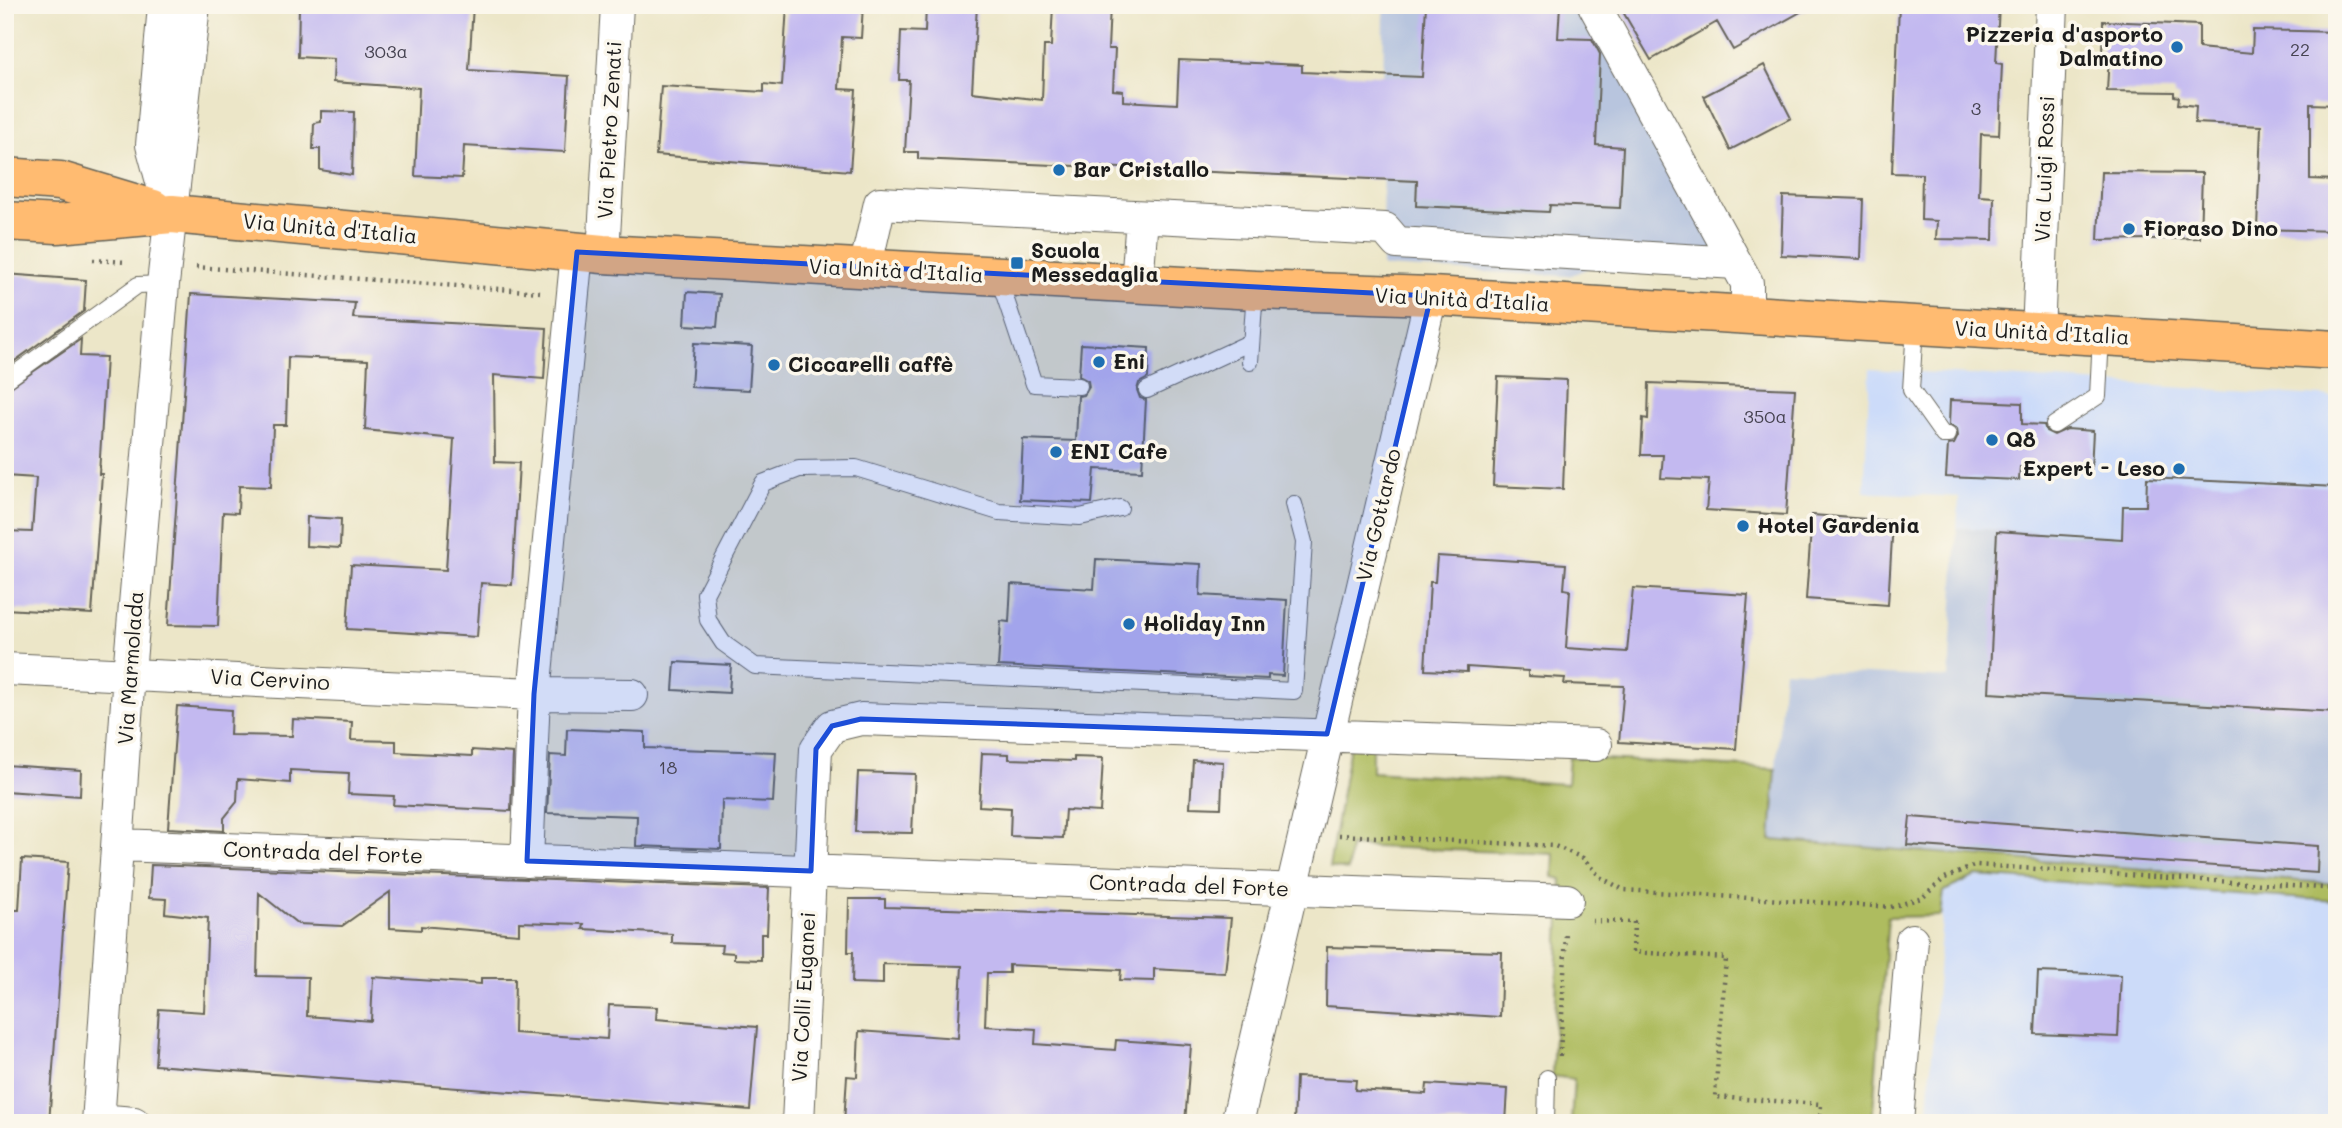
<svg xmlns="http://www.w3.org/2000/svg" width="2342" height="1128" viewBox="0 0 2342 1128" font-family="Mali,sans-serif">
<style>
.built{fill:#ccdbf9}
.industrial{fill:#b8c5de}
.green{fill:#aebc5e;stroke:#656c3d;stroke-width:2}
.building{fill:#c3b9f0}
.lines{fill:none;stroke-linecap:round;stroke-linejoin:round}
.lane-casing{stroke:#656358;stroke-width:18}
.street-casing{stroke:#656358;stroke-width:34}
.primary-casing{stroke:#656358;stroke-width:41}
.path{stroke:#656358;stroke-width:4.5;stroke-dasharray:2 5;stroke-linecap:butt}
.lane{stroke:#fff;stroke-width:16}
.street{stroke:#fff;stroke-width:32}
.primary{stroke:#ffbb71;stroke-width:38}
.marked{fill:#1d4ed8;fill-opacity:0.2;stroke:#1d4ed8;stroke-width:5;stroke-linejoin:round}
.poi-dot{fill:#1f6fb2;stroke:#fbf7ec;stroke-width:2.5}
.labels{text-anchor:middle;stroke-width:7;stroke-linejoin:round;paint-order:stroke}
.number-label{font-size:18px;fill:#464351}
.poi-label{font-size:21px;font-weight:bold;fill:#1c1c1c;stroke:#fbf7ec;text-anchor:start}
.street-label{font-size:21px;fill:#1c1c1c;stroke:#fbf7ec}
</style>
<rect width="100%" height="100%" fill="#fbf7ec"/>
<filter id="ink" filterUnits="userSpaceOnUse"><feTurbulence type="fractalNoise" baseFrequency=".0143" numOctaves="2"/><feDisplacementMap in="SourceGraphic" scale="14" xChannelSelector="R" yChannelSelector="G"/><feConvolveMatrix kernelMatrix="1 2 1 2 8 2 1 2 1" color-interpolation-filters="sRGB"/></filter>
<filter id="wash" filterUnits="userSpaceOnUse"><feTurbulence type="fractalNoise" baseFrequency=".00686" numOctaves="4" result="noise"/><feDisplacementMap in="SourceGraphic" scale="28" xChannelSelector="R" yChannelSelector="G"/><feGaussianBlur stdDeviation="1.57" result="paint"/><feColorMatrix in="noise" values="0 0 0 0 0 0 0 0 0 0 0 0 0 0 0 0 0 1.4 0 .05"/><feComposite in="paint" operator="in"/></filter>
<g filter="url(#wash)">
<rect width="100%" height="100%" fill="#ece6c8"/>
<!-- built -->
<path class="built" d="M1870,369L2337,397V546L1957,528L1959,497L1864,492Z
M1976,876L2337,901V1123H1927L1944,891Z"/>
<!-- industrial -->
<path class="industrial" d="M1384,5H1597L1733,270L1598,264L1569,276L1382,267Z
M1957,528L2337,546V884L1770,840L1784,670L1949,678Z"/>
<!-- green -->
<path class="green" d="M1372,745V772L1567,784L1569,757L1776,769L1771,840L2337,884V901L1976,876L1944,891L1941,916L1888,917L1872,1123H1571L1574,1079L1552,1076L1562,879L1553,877L1554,854L1350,846L1348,870L1329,867L1350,746Z"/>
<g id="blocks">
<!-- building -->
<path class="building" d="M299,5H473L469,70L569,76L565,152L464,146L462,178L415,176L419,88L333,82L334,59L298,57Z
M787,5H863L861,38L842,37L839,89L856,90L850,171L656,155L661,86L764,92V84L782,86Z
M926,5H977L972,92L1042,100L1044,46H1051L1053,5H1110L1108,49H1115L1113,90L1123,91V101L1177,104L1179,60L1302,65V72L1422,77L1426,5H1560L1558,38L1592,39L1600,54L1596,145L1623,147L1620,208L1550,205L1549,212L1416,206L1417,181L918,159V152H905L909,80H899L901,31L925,32Z
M1619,5H1813L1733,50L1717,22L1651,60Z
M1899,5H1999L1996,63L2002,64L1999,135L1981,134L1979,196L1994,197L1993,240L1936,239L1937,221L1921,220L1922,174L1892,173Z
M2103,21L2199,25V48L2252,53L2253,30L2337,32V105L2310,104V179L2337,180V231L2257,229L2261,126L2195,123L2196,106L2178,104L2179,97L2174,96V92L2107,91L2109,54H2102Z
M1764,65L1791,118L1730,150L1704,96Z
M321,111L354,112L352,175L320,170V149H313L314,123L321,122Z
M2101,172L2202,173L2200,238L2098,240Z
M1783,196L1863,199L1861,259L1781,255Z
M5,274L86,280L84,311L5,368Z
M687,292L720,294L717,327L685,325Z
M191,294L355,303L353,318L547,328L544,379L494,375L495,462L519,463L512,585L481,583L477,637L347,629L351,565L446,570L454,439L365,430L368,360L288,357L286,425H273L271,487L239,486L238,513L223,512L218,626L168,625Z
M81,339L80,356L106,357L99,474H102L92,614L5,609V531L32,532L36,478L5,476V391Z
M694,343L752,346L749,390L691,387Z
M1081,344L1149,348L1148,378L1139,383L1137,390L1140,398L1146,400L1142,471L1095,469L1092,503L1020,500L1023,439L1076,441L1078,396L1084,395L1089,387L1088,381L1079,376Z
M1498,377L1567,380L1563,489L1493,486Z
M1649,383L1795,389L1786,515L1706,510L1709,480L1661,478L1663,455H1641L1643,418L1648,419Z
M1950,400L2022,403V424L2044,425L2046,431L2054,435L2067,429L2093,431L2091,470L2020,467L2019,480L1946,477L1948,445L1954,444L1958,436L1957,429L1949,425Z
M2147,478L2337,487V712L1989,693L1997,531L2122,539L2123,506H2146Z
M1812,515L1893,521L1888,605L1806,599Z
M307,517L341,519L340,548L306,546Z
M1437,556L1566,564L1564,589L1570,590L1566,648L1627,652L1633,588L1748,595L1736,749L1619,742L1624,686L1564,684L1565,678L1528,676V671L1467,667V672L1425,670L1430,582H1435Z
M1096,559L1201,564L1200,595L1287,600L1283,676L1268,675V679L998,666L1001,621L1009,622L1011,584L1094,589Z
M675,662L731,665L729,693L673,690Z
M177,706L231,710L230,735L292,736L293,719L352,722L351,740L396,741V752L472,756V750L513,753L511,811L393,805L394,796L348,794L349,773L290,770V783L238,779L237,802L224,818V831L168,828Z
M567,729L645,732V748L776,752L773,802L722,800L721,849L636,846L637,816L547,813L550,755L566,756Z
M982,753L1009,754V759L1074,761V757L1103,758L1100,812L1065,810L1063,838L1010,836L1011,808L979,806Z
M1193,760L1223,762L1221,808L1190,807Z
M5,765L81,770L80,796L5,791Z
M858,772L915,774L912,833L855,832Z
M1910,817L2318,846L2317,873L1907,845Z
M22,859L68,862L49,1123H5V910H19Z
M151,865L769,888L767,934H761V960L734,959V953L721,952L722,945L672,943V934L583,929L584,924L519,922V934L421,926V930L390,928V892L342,926L298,924L259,893L257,976L308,977L307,1016L371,1021L373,977L481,984V978H515L514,1033L607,1039L609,1005L657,1007L656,1019L757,1027L750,1110L155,1065L159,1009L204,1012L208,918L165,913L166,899L149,898Z
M849,899H885V907L1231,918L1225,973L1154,969V981L1120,980L1121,970L1080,968L1009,965V973H987L985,1026L1036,1029L1035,1044L1115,1050L1116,1040L1191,1045L1185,1123L908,1120V1123H844L847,1076L857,1077L859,1031L958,1038L962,966L883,964V984L852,983L853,952H848Z
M1327,947L1502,952L1500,1017L1326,1006Z
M2038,972L2121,975L2118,1037L2035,1034Z
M1296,1077L1356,1080L1355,1090L1426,1094L1427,1084L1508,1089L1506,1123H1294Z"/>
</g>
</g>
<g filter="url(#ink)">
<use href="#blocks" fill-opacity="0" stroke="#656358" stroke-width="2"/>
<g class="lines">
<!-- lane casing -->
<g class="lane-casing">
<path id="lane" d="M998,276L1034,384L1079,386
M1915,326L1911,390L1943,435H1948
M1250,362L1255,290
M5,381L138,285L163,284
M1147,390L1251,342
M2054,425L2098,396L2101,335
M1120,508L1080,517L999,512L856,468L799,469L763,483L705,594L708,620L723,643L755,666L1294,691L1304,542L1294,504
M1546,1123L1547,1078"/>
</g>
<!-- street casing -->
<g class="street-casing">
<path id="street" d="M164,5L152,145L167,200
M1594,5L1747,283V316
M603,254L617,5
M865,269L880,203L1385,229L1397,243L1736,263
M1137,284L1142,217
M2038,333L2052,5
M5,669L534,694L632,695
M119,845L1567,900
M527,861L534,694L577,252
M98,1120L134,1123
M98,1123L129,673L163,284L194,5
M798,1123L816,749L832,726L861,719L1596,745
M1237,1123L1431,296
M1897,1123L1912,940"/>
</g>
<!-- primary casing -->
<g class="primary-casing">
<path id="primary" d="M5,177L60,181L153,209
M5,221L57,224L172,214L603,254L1255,290L1431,296L2337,350"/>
</g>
<!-- path -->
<path class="path" d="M93,260L127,262
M196,267L540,292
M1339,835L1555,846L1583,858L1600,877L1624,890L1891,907L1922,898L1945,878L1976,865L2337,889
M1592,921L1634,922L1633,952L1726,958L1715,1097L1821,1104L1820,1123
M1560,1056L1566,932"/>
<!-- lane -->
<use href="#lane" class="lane"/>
<!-- street -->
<use href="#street" class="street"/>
<!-- primary -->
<use href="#primary" class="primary"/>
</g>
</g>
<!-- marked area -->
<path class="marked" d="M577,252L1431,296L1327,734L861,719L832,726L816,749L811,871L527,861L534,694Z"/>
<!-- markers -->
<g class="poi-dot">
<circle cx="2177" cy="47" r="7"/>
<circle cx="1059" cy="170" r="7"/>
<circle cx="2129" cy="229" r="7"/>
<rect x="1010" y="256" width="14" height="14" rx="3.5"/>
<circle cx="1099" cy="362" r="7"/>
<circle cx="774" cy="365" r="7"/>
<circle cx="1992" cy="440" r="7"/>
<circle cx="1056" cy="452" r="7"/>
<circle cx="2179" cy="469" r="7"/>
<circle cx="1743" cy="526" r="7"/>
<circle cx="1129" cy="624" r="7"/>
</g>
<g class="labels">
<!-- number labels -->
<g class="number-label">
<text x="2300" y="56">22</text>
<text x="386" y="58">303a</text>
<text x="1976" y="115">3</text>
<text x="1765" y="423">350a</text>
<text x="668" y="774">18</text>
</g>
<!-- poi labels -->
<g class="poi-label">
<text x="2163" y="42" text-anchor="end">Pizzeria d'asporto<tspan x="2163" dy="24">Dalmatino</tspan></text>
<text x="1073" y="177">Bar Cristallo</text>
<text x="2143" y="236">Fioraso Dino</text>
<text x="1031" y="258">Scuola<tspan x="1031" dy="24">Messedaglia</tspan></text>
<text x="1113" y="369">Eni</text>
<text x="788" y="372">Ciccarelli caffè</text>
<text x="2006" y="447">Q8</text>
<text x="1070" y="459">ENI Cafe</text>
<text x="2165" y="476" text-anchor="end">Expert - Leso</text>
<text x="1757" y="533">Hotel Gardenia</text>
<text x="1143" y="631">Holiday Inn</text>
</g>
<!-- street labels -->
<g class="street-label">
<text transform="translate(610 130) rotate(-87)" y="7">Via Pietro Zenati</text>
<text transform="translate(2045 169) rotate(-88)" y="7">Via Luigi Rossi</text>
<text transform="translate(330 229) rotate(5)" y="7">Via Unità d'Italia</text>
<text transform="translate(896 271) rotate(3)" y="7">Via Unità d'Italia</text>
<text transform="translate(1462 300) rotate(3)" y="7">Via Unità d'Italia</text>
<text transform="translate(2042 333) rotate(3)" y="7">Via Unità d'Italia</text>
<text transform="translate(1379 515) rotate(-77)" y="7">Via Gottardo</text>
<text transform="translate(131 668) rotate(-86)" y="7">Via Marmolada</text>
<text transform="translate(270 680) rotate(3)" y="7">Via Cervino</text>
<text transform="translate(323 853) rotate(2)" y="7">Contrada del Forte</text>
<text transform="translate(1189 886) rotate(2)" y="7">Contrada del Forte</text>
<text transform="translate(804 997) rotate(-87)" y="7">Via Colli Euganei</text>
</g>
</g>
<!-- margin -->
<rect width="2342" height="1128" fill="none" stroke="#fbf7ec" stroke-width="28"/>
</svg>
